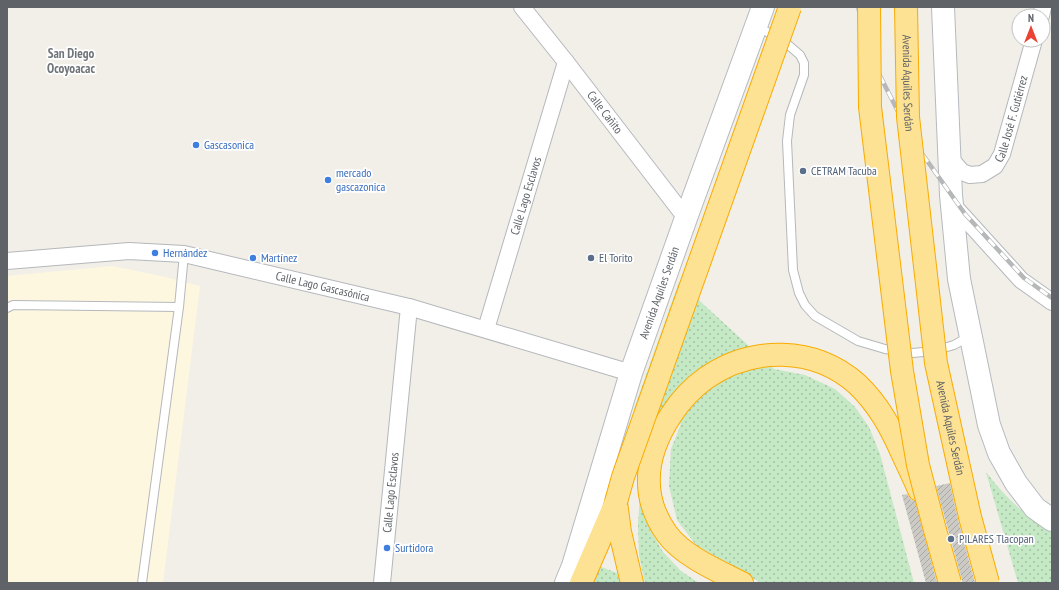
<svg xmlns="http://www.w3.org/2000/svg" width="1059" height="590" viewBox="0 0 1059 590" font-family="'PT Sans Narrow',sans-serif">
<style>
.commercial{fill:#fef7e0}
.park{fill:url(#park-dots)}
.building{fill:url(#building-hatch)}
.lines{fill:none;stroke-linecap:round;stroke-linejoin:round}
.lane-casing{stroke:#b5b8bc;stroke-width:10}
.street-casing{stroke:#b5b8bc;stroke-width:18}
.secondary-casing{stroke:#b6babf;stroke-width:24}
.highway-casing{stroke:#f9ab00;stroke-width:24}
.lane{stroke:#fff;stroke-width:8}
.street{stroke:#fff;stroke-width:16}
.secondary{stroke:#fff;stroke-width:22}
.highway{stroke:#fde293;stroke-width:22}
.rail-casing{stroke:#b6b7b8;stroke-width:4.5}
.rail{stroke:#fff;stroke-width:3;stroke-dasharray:9;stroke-linecap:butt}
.highway-bridge-casing{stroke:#f9ab00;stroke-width:24;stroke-linecap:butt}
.highway-bridge{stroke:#fde293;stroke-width:22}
.shop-dot{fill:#3f7fe0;stroke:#fff;stroke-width:1.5}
.service-dot{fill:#5c6f8a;stroke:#fff;stroke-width:1.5}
.labels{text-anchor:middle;stroke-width:3.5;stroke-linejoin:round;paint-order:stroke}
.street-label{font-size:12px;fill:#5f6368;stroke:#fff}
.shop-label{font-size:12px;fill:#366cbe;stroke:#fff;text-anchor:start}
.service-label{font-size:12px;fill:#4e5e75;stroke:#fff;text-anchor:start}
.neighbourhood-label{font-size:13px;font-weight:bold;fill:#70757a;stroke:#fff}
</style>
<defs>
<pattern id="park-dots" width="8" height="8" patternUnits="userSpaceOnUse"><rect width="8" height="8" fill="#c5e8c5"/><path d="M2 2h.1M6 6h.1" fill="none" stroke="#a3c0a4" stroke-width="1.8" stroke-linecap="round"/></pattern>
<pattern id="building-hatch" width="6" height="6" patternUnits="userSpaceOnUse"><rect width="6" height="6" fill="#cccac5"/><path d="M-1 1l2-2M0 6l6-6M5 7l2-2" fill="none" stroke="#a9a8a4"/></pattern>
</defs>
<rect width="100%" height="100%" fill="#f1efe8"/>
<!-- commercial -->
<path class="commercial" d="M112,266L161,276L200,286L163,583H7V276Z"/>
<!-- park -->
<path class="park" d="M679,282L774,369L805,375L835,389L855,407L869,427L880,454L914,583H761L696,545L677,520L669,486L671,449L681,424L634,409Z
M986,472C1005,497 1025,516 1052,532V583H1018Z
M640,494L648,526L663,552L681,571L699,583H645L639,555L638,525Z
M599,566L617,573L620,583H593Z"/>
<!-- building -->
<path class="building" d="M950,483L958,520L975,583H962V580L936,486Z
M907,494L911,500L915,501L937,583H926L902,495Z"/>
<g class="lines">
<!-- lane casing -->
<g class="lane-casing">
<path id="lane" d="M757,26L786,43L800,55L804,63V75L790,115L787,141L793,270L799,293L805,305L815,316L858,341L885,349L913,353L933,351L954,345L970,336
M7,308L13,305L179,307
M142,583L179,307L184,254"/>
</g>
<!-- street casing -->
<g class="street-casing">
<g id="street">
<path id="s1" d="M522,7L566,62L686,218"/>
<path d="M1041,16L1043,7"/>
<path id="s2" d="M949,157L962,172L970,175L982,174L995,166L1002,154L1034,40"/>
<path d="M953,205L1021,280L1052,302"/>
<path id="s3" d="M7,261L129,251L184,254L409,307L631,373"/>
<path id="s4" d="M486,329L566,62"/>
<path id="s5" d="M382,583L409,307"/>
</g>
</g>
<!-- secondary casing -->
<g class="secondary-casing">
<g id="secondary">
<path d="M943,7L951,195L959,279L989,425L999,453L1016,483L1035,508L1052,520"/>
<path id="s6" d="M566,583L573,566L631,373L686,218L763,7"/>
</g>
</g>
<!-- highway casing -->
<g class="highway-casing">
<path id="highway" d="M616,502L620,532L632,583
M581,583L616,502
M742,583C718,571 683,556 667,534C639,495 646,453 671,415C680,401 692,388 706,378C752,346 814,346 857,384C879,405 891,428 903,455C908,466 914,478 919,490"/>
</g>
<!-- lane -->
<use href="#lane" class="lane"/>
<!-- street -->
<use href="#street" class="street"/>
<!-- secondary -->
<use href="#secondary" class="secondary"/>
<!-- highway -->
<use href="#highway" class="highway"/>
<!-- rail casing -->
<g class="rail-casing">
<path id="rail" d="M858,7L874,64L913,141L965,214L1024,278L1052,298"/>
</g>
<!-- rail -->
<use href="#rail" class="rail"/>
<!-- highway-bridge casing -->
<g class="highway-bridge-casing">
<g id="highway-bridge">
<path d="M869,7L870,107L902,371L918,465L935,530L950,583"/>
<path id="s7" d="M906,7L908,117L936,363L970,517L988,583"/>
<path d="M616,502L623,477L790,7"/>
</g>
</g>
<!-- highway-bridge -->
<use href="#highway-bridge" class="highway-bridge"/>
</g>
<!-- markers -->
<g class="shop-dot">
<circle cx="196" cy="145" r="4"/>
<circle cx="328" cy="180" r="4"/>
<circle cx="155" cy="253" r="4"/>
<circle cx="253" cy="258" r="4"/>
<circle cx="387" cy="548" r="4"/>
</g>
<g class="service-dot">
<circle cx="803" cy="171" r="4"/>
<circle cx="591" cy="258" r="4"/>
<circle cx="951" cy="539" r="4"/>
</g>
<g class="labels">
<!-- street labels -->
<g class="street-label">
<text dy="4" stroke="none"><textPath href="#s7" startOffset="76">Avenida Aquiles Serdán</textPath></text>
<text dy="4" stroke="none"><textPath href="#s1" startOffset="134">Calle Cañito</textPath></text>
<text dy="4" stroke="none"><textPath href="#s2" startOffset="106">Calle José F. Gutiérrez</textPath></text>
<text dy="4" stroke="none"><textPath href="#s4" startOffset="139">Calle Lago Esclavos</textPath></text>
<text dy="4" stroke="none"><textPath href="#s3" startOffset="320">Calle Lago Gascasónica</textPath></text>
<text dy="4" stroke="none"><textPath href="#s6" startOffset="305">Avenida Aquiles Serdán</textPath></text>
<text dy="4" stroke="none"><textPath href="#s7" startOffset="424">Avenida Aquiles Serdán</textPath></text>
<text dy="4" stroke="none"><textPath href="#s5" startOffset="91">Calle Lago Esclavos</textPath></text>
</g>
<!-- shop labels -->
<g class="shop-label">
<text x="204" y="149">Gascasonica</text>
<text x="336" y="177">mercado<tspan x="336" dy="14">gascazonica</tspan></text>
<text x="163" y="257">Hernández</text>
<text x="261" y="262">Martínez</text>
<text x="395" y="552">Surtidora</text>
</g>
<!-- service labels -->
<g class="service-label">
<text x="811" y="175">CETRAM Tacuba</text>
<text x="599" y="262">El Torito</text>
<text x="959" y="543">PILARES Tlacopan</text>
</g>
<!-- neighbourhood labels -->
<g class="neighbourhood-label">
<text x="71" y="58">San Diego<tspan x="71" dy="15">Ocoyoacac</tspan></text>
</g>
</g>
<!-- border -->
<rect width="1059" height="590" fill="none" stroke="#5f6368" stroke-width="16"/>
<!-- north arrow -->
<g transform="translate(1031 28)"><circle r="19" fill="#ffffff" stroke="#bfc1c3"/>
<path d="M0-3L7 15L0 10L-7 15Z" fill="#ea4335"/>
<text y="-6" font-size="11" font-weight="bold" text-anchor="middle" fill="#5f6368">N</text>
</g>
</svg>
